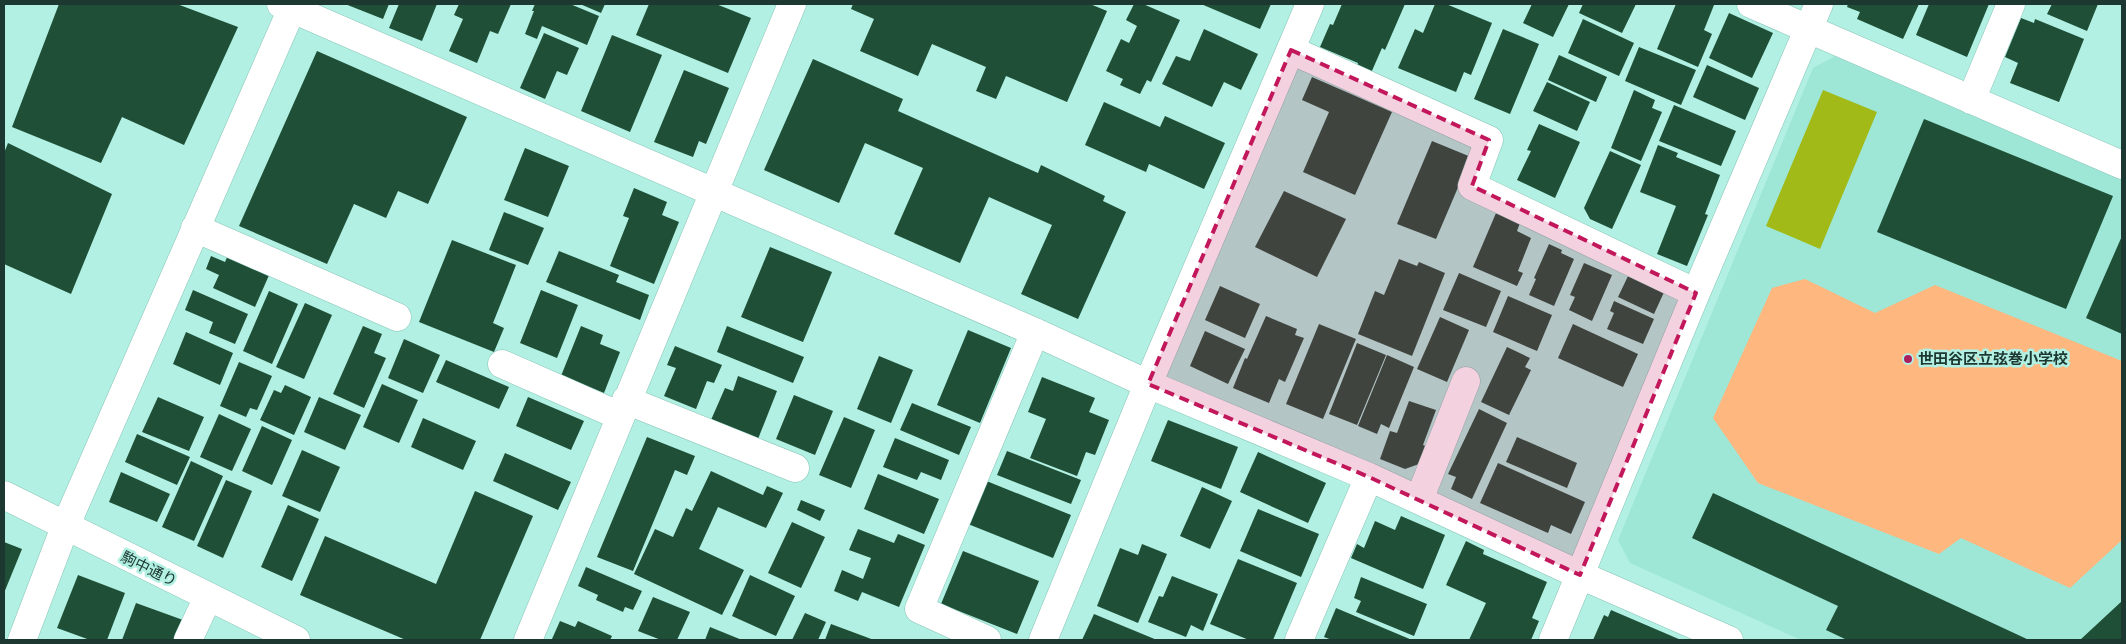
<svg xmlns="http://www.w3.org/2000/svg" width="2126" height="644" viewBox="0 0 2126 644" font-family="Lato,'Noto Sans JP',sans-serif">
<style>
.built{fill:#9ee7d7}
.green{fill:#feb77e}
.water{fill:#a1ba18}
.building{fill:#1f4f37}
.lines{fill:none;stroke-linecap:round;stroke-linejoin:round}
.minor-casing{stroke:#87c4b7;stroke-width:29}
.minor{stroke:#fff;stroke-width:28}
.marked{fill:#c2185b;fill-opacity:0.2;stroke:#c2185b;stroke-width:4;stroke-dasharray:10 6;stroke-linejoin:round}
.poi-dot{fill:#ab1f5f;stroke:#b1f0e2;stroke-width:2}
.labels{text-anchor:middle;stroke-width:5;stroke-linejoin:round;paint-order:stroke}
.poi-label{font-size:15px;font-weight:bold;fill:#1d3731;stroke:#b1f0e2;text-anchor:start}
.street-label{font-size:15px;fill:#1d3731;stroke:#b1f0e2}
</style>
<rect width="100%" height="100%" fill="#b1f0e2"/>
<!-- built -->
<path class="built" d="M1837,55L2122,178V640H1801L1630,563L1618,540L1813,68Z"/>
<!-- green -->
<path class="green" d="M1805,279L1875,313L1935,285L2122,361V540L2070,588L1961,538L1939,554L1758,483L1713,418L1772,288Z"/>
<!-- water -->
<path class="water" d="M1823,90L1877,112L1820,249L1766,226Z"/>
<!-- building -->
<path class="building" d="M59,4H177L238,27L184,145L122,117L101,163L12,127Z
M345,4H389L383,19Z
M399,4H437L422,41L389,28Z
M459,4H511L498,34L490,31L477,63L449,51L463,19L454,15Z
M535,4H570L599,16L587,45L542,26L537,39L525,34L534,11H532Z
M580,4H605L601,13Z
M649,4H716L751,18L728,73L636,35Z
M853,4H1090L1107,11L1067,102L1006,76L996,99L976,91L986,67L932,44L918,76L860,51L874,19L851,9Z
M1134,4H1143L1180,20L1151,82L1147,80L1140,94L1120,85L1123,79L1106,71L1121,39L1129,43L1137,26L1126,20Z
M1201,4H1271L1260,29Z
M1342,4H1405L1385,50L1382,48L1371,73L1357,67L1358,63L1320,47L1330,24L1333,25Z
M1435,4H1446L1492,23L1471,75L1464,72L1456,92L1398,68L1415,29L1423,33Z
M1532,4H1569L1553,37L1523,23Z
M1583,4H1636L1622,33L1579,13Z
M1676,4L1714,5L1704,30L1712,34L1698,67L1657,49Z
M1848,4H1919L1903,39L1857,19L1860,12L1847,7Z
M1929,4H1989L1967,57L1916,35Z
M2052,4H2098L2087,31L2047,14Z
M1729,13L1773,33L1752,78L1709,58Z
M2021,18L2034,23L2035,19L2084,39L2059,102L2010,83L2018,63L2005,57Z
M1583,19L1634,43L1619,76L1568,53Z
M1204,29L1258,54L1241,90L1224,82L1212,107L1162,84L1176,56L1190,61Z
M1503,29L1539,44L1510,114L1474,99Z
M544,33L579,48L567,75L557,71L545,99L520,88Z
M612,35L662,55L630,132L581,111Z
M1639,47L1696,70L1681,105L1625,81Z
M317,51L467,117L428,204L398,191L386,218L354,204L327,264L239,226Z
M1559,55L1607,77L1596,102L1548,80Z
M813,59L903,99L898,111L1038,173L1041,165L1105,196L1103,201L1126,212L1078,319L1021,294L1052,225L989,197L960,263L894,234L923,168L865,143L839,203L764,170Z
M1707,65L1759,88L1745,120L1693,97Z
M684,70L729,88L706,144L699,141L693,157L654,142Z
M1312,77L1392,112L1355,195L1303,172L1329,112L1302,100Z
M1547,82L1590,102L1577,131L1533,111Z
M1634,90L1655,100L1652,108L1662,112L1641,161L1611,148Z
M1104,102L1160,127L1165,116L1225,143L1204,189L1149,164L1146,172L1085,145Z
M1674,105L1736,131L1721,166L1659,141Z
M1924,119L2113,196L2066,309L1877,232Z
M1539,124L1580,142L1555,198L1517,180L1531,151L1527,150Z
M1432,141L1471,157L1436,239L1397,224Z
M8,143L112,194L71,294L4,264V153Z
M1658,145L1678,153L1676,157L1720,175L1705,214L1708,215L1687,266L1657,254L1676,206L1640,192Z
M525,148L569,166L548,217L504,200Z
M1610,151L1641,165L1612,229L1590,219L1584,208Z
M634,188L667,202L662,215L679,222L654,284L610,266L629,218L623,216Z
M1284,191L1346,219L1317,277L1255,247Z
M504,212L544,228L528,265L489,250Z
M1496,213L1520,223L1517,231L1531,238L1518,271L1523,273L1517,286L1473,267Z
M2122,236V334L2086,318Z
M452,240L516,265L493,323L504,328L494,352L419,322Z
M1549,244L1562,250L1561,253L1574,259L1554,306L1529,295L1536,279L1534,278Z
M770,247L832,272L803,342L741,317Z
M559,251L619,275L616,282L649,295L640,320L546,282Z
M228,255L270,273L255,307L213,288L219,275L206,269L211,256L225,262Z
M1399,259L1417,266L1419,262L1445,273L1412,356L1358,334L1375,291L1384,295Z
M1584,263L1612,275L1592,321L1569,310L1575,297L1570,295Z
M1459,273L1501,291L1486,327L1443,310Z
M1629,274L1665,290L1654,314L1618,297Z
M1220,286L1260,304L1245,338L1205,320Z
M193,290L248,314L235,344L209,333L213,322L185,310Z
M541,290L578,305L557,358L520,343Z
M269,291L298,304L272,364L243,351Z
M1508,296L1552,315L1537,351L1493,332Z
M1614,301L1654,319L1643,344L1607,329L1614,313L1610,311Z
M305,303L332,315L304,379L276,367Z
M1266,316L1297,329L1295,335L1304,338L1285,382L1279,379L1269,403L1233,388L1245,358L1247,359Z
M1440,317L1469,330L1447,382L1417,369Z
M1319,324L1356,339L1323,419L1286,404Z
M1573,324L1638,354L1623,387L1558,358Z
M363,326L382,334L374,353L386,358L364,408L333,394Z
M581,326L603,335L600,344L620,352L604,393L561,376Z
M727,326L804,357L793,383L717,352Z
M968,330L1011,348L980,423L937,405Z
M1205,331L1245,349L1228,384L1190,366Z
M186,332L233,353L220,385L173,364Z
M404,339L440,355L423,393L388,378Z
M1357,343L1386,355L1357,425L1329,414Z
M675,346L722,365L714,383L707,381L696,409L664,396L676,368L667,365Z
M1507,347L1530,358L1525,367L1531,370L1509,415L1481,402Z
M1387,355L1414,367L1389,428L1381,424L1377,434L1358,426Z
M879,356L913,370L891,423L857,409Z
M446,360L509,387L499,409L436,382Z
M239,362L272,376L257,410L250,408L246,417L220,406Z
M738,376L777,391L758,439L711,420L725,388L733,391Z
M1042,377L1095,398L1089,412L1109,420L1095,455L1086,452L1077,476L1030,458L1046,419L1028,412Z
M382,384L418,400L399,443L363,427Z
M285,385L311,397L294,435L260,420L274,390L281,393Z
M794,395L833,411L815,455L776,439Z
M158,397L204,417L189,451L142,432Z
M319,397L361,415L345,450L304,432Z
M528,397L584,421L571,450L516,426Z
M1409,401L1436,410L1423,445L1428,447L1419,464L1405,469L1380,459L1390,431L1397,433Z
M912,403L971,427L959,455L900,430Z
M1479,409L1507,423L1472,499L1451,489L1456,477L1448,474Z
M219,414L251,429L232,471L200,457Z
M844,417L875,430L851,488L819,475Z
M423,418L476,441L463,470L411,447Z
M1168,420L1238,447L1221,489L1151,461Z
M262,426L292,440L272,485L242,471Z
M137,434L190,457L177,485L125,462Z
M647,437L695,456L687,475L675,470L633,571L597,557Z
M1517,437L1577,463L1567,488L1506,462Z
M895,438L949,460L941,480L921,472L917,480L883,467Z
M302,450L340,467L320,512L282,496Z
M1007,451L1081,480L1071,504L997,475Z
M1258,452L1326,483L1308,523L1240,492Z
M505,453L571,482L558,510L493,481Z
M191,461L223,476L194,541L162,527Z
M1498,463L1585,502L1571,534L1551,525L1548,533L1480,503Z
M711,471L763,495L767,486L783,493L766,528L718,507L699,549L744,570L722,615L634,574L655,529L673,537L686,508L692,511Z
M121,472L170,494L157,522L109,502Z
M878,474L939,499L924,534L864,509Z
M226,480L252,491L223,558L197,546Z
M984,480L1071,515L1053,558L968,524Z
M1202,487L1232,501L1210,549L1180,536Z
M475,491L533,516L480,640H406L300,595L325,536L436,584Z
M1713,493L2029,640H1847L1826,630L1838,606L1692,538Z
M801,500L825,510L820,521L797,510Z
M288,505L319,519L292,581L261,567Z
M1258,509L1319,534L1301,577L1240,551Z
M1401,516L1445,535L1423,589L1351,558L1357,544L1364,548L1375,521L1395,530Z
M792,522L825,537L801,588L768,573Z
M858,529L894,543L898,534L925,545L899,607L862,592L858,601L834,591L842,570L863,579L871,558L849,550Z
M1466,541L1484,550L1483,554L1547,582L1532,618L1539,621L1531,640H1469L1486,603L1446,585Z
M4,542L22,549L4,593Z
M1142,544L1167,554L1138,623L1097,606L1120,548L1138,555Z
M963,551L1039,581L1017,634L941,604Z
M1238,559L1297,583L1273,640H1249L1210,624Z
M586,567L642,591L633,610L625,607L623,612L596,600L598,595L578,586Z
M78,575L125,593L107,640H90L57,628Z
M750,575L795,596L776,636L732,616Z
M1172,576L1218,594L1203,631L1191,625L1186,637L1148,622L1159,596L1163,597Z
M1361,577L1427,604L1414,636L1356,612L1361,601L1354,598Z
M653,597L690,612L677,640H661L638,631Z
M2122,601V640H2080Z
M136,603L183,620L176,640H122Z
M1336,608L1412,640H1332L1324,637Z
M1611,610L1681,640H1593L1604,615L1608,617Z
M805,613L826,622L818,640H792Z
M1094,614L1157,640H1082Z
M560,621L575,627L578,621L612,636L610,640H556L552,639Z
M831,624L874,640H825Z
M710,627L742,640H705Z"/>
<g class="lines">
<!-- minor casing -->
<g class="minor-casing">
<path id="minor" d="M281,4L1035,332L1148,384L1369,477L1580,575L1729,640
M1751,4L2122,165
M1291,50L1489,140L1472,186L1696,293
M1971,100L2011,4
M195,228L397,317
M502,364L620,416
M626,400L795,468
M4,495L296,640
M1419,500L1466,381
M22,640L65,527L294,4
M188,640L208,597
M528,640L792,4
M987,640L919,609L1035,332
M1043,640L1148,384L1310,4
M1299,640L1369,477
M1553,640L1696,293L1819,4"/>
</g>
<!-- minor -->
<use href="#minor" class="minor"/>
</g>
<!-- marked area -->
<path class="marked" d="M1291,50L1489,140L1472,186L1696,293L1580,575L1369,477L1148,384Z"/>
<!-- markers -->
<circle class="poi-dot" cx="1908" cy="359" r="5"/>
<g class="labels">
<!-- poi labels -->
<g class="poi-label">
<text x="1918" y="364">世田谷区立弦巻小学校</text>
</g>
<!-- street labels -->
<g class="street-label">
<text transform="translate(149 569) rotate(26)" y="5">駒中通り</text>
</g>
</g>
<!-- border -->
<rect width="2126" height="644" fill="none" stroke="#1d3731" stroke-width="10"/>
</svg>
